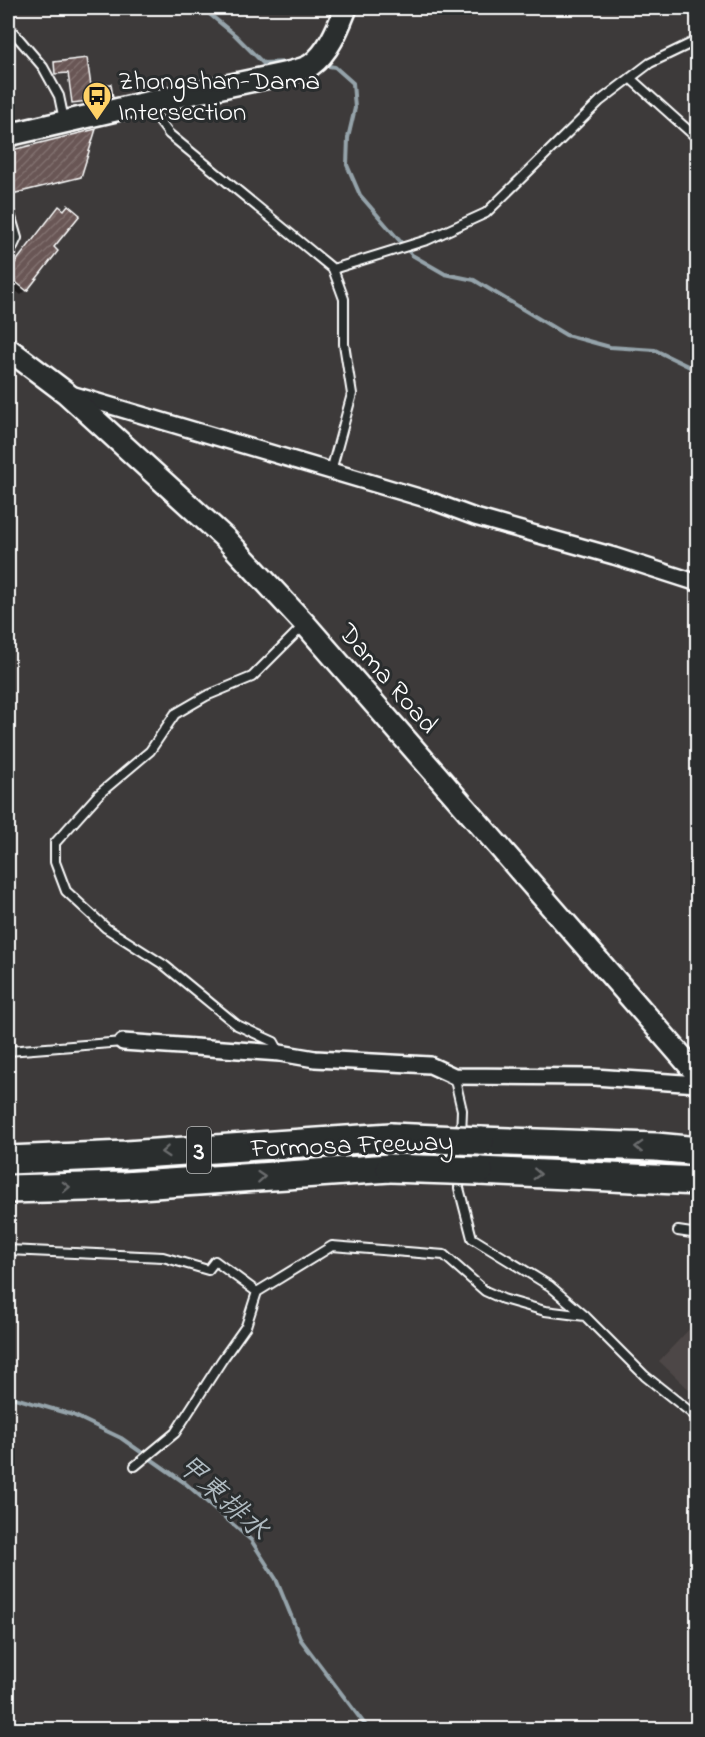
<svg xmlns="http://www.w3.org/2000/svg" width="705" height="1737" viewBox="0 0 705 1737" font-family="'Indie Flower','LXGW WenKai TC',sans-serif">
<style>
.built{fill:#4e4746}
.shadow{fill:#0007}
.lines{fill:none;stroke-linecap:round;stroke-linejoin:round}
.stream{stroke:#95a3aa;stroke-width:4}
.building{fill:url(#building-hatch);stroke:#fff;stroke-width:1.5}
.lane-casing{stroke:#fff;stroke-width:12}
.street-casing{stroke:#fff;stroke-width:20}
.secondary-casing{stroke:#fff;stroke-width:26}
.highway-casing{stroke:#fff;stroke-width:32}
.lane{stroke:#2a2d2e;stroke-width:8}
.street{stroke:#2a2d2e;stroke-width:15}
.secondary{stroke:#2a2d2e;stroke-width:21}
.highway{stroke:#2a2d2e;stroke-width:27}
.highway-bridge-casing{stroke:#fff;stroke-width:32;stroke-linecap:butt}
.highway-bridge{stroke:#2a2d2e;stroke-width:27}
.oneway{stroke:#6a6c6d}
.labels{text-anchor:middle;stroke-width:6;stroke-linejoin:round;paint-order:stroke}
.shield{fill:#2a2d2e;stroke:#bfc0c0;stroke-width:1.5}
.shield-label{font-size:26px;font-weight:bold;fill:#fff}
.poi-label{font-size:27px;fill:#fff;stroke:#2a2d2e;text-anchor:start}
.street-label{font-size:27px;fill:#fff;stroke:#2a2d2e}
.water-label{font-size:28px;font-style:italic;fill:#afbac0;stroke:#2a2d2e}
</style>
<defs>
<pattern id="building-hatch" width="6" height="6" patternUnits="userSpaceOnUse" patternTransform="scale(1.5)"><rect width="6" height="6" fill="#695755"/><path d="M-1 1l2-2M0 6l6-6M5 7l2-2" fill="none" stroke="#80706e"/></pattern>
</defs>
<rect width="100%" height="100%" fill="#3d3a3a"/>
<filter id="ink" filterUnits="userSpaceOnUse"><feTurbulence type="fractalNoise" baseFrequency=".0167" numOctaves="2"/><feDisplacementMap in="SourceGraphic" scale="12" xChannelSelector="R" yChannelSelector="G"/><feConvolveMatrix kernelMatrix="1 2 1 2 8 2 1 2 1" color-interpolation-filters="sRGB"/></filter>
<g filter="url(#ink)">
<!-- built -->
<path class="built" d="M697,1321V1397L659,1361Z"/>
<!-- shadow -->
<path class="shadow" d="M55,64L90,88L110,98L71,104L67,73L55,75Z
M8,90H9L14,116L8,121Z
M94,131L79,176L76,179L9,196L8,190V152Z
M54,213L52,248L26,290L21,295L8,285V273Z"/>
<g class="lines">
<!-- stream -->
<path class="stream" d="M202,8L235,35L263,63L291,62
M322,65L335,67L353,83L355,108L348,138L347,165L360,195L412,255L445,274L474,280L566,335L610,347L655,350L698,371
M8,1396L73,1415L121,1438L185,1483L251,1540L276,1579L301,1640L369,1730"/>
</g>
<!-- building -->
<path class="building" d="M87,58L91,86L111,84L113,98L72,103L68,73L55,74L54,62Z
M96,129L81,177L12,194L8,177V151Z
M68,205L80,215L54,247L58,251L27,291L8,276V272L59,206L64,210Z"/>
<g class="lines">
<!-- lane casing -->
<g class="lane-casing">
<path id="lane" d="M8,26L43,67L59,96L64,120
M630,78L698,139
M148,106L169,134L333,269L344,299V344L352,394L331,471
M8,207L17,238L8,257
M333,269L427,240L486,213L600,101L650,63L698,40
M8,1051L123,1042
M280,1053L274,1042L237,1025L164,965L106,928L66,891L55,862V843L99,794L150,751L175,714L206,696L252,677L303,626
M454,1076L462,1110L459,1188L472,1238L550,1286L585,1316L645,1376L698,1418
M678,1231L698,1234
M8,1250L163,1257L208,1270L215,1261L257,1292L332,1246L444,1255L485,1291L503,1299L545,1311L585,1316
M135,1466L175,1433L222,1360L246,1326L257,1292"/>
</g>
<!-- street casing -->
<g class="street-casing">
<path id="street" d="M71,394L429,500L475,517L614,556L698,583
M123,1042L280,1053L315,1059L430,1065L454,1076L594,1077L698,1084"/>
</g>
<!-- secondary casing -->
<g class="secondary-casing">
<path id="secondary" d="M8,135L137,105L288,73C295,71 305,69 311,65C329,52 338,28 346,8
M8,349L65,392L226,539L305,624L698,1075"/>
</g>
<!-- highway casing -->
<g class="highway-casing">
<path id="highway" d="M480,1141L656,1147L698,1151
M8,1160L126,1155L391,1137
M479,1171L698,1181
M8,1189L124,1186L390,1168"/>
</g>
<!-- lane -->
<use href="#lane" class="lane"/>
<!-- street -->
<use href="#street" class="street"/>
<!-- secondary -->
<use href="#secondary" class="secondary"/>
<!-- highway -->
<use href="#highway" class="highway"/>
<!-- highway-bridge casing -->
<g class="highway-bridge-casing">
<path id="highway-bridge" d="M391,1137L480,1141
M390,1168L479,1171"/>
</g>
<!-- highway-bridge -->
<use href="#highway-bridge" class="highway-bridge"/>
</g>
<!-- one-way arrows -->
<defs><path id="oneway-chevron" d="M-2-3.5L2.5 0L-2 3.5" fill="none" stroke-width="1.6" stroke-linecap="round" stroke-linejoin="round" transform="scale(1.5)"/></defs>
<g class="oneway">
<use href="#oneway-chevron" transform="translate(639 1147) rotate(-178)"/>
<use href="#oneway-chevron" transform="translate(165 1152) rotate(176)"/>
<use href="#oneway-chevron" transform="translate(537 1174) rotate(3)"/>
<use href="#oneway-chevron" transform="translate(261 1177) rotate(-4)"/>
<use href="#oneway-chevron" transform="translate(66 1187) rotate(-2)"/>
</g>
</g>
<!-- icons -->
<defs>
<g id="bus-pin" transform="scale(1.5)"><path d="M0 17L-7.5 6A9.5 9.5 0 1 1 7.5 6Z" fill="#ffd166" stroke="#2a2d2e"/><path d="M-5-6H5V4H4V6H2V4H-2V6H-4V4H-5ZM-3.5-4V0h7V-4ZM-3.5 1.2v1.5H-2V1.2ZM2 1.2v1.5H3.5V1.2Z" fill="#111"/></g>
</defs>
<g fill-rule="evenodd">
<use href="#bus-pin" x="97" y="96"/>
</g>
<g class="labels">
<!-- shield labels -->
<rect class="shield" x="187" y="1127" width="24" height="46" rx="4.5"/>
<g class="shield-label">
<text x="199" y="1159">3</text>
</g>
<!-- poi labels -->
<g class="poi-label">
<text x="118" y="89">Zhongshan-Dama<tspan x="118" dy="31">Intersection</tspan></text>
</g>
<!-- street labels -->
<g class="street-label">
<text transform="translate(389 678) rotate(49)" y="9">Dama Road</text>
<text transform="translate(352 1144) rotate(-2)" y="9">Formosa Freeway</text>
</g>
<!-- water labels -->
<g class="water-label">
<text transform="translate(224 1496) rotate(42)" y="10">甲東排水</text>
</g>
</g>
<!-- margin -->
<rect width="705" height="1737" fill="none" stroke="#2a2d2e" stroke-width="30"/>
<rect x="15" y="15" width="675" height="1707" fill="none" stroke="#fff" stroke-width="2" filter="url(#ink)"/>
</svg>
